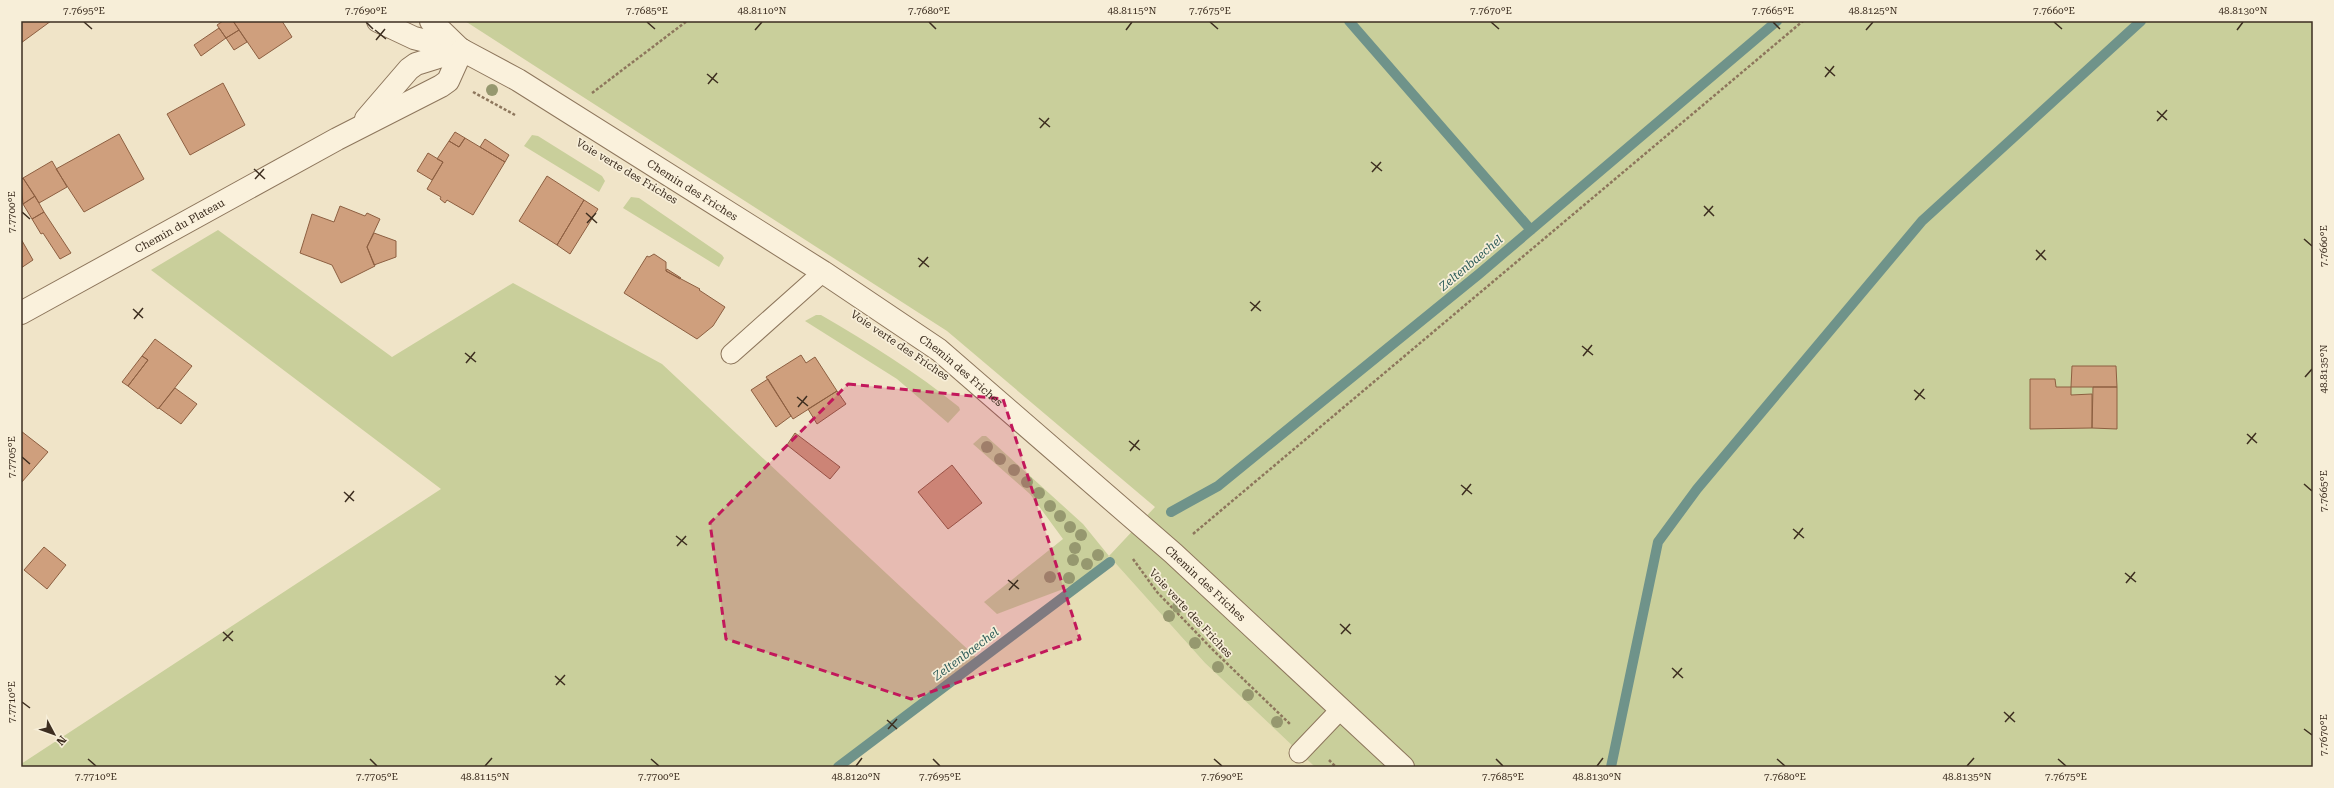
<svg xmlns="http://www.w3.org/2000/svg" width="2334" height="788" viewBox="0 0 2334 788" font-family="'Roboto Serif',serif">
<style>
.farmland{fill:#e6deb5}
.green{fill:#c9cf9b}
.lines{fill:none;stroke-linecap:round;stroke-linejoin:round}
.stream{stroke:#6f938a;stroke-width:10}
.building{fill:#cf9f7d;stroke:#8d5f41}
.lane-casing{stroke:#8d765c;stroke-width:21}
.street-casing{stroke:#8d765c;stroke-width:24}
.path{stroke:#8d765c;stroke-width:2.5;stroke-dasharray:3 2;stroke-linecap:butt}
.lane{stroke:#faf1dc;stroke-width:19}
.street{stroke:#faf1dc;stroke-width:22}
.tree{fill:#96986f}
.marked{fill:#c2185b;fill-opacity:0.2;stroke:#c2185b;stroke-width:3;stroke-dasharray:8 5;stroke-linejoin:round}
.ticks{fill:none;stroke:#3d2e20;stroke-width:1.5}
.labels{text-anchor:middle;stroke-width:3.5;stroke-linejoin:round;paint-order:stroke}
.street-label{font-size:11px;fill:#3d2e20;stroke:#f7eed8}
.water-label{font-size:12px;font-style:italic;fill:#2f5d5a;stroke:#f7eed8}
.neatline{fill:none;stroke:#3d2e20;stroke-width:1.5}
.ticks-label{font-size:10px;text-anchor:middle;fill:#3d2e20}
</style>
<rect width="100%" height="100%" fill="#f0e4c8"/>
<!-- farmland -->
<path class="farmland" d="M1109,556L1205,663L1315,767H833Z"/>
<!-- green -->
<path class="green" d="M465,21H2313V767H1315L1205,663L1109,556L1074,585L997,614L984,602L1063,539L1030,494L973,444L982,436H986L1083,524L1109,556L1155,507L947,331Z
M532,135L538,136L602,176L605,181L599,192L524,146Z
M631,197L639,198L722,255L724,258L719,267L623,208Z
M218,230L392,357L513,283L662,364L977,658L833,767H21V764L441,489L151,270Z
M816,315H821C869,343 916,372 959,407L960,410L948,423L897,379L805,321Z"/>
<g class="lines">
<!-- stream -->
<path class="stream" d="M1349,21L1531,230
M1171,512L1218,486L1479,274L1777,21
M838,767L1110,562
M1611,767L1658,542L1697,489L1922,221L2141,21"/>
</g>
<!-- building -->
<path class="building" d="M21,21H51L21,43Z
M223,21H233L239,30L226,38L217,25Z
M233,21H282L292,37L259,59Z
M219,28L226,38L201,56L194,45Z
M239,30L247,42L234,50L226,38Z
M223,83L245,125L190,155L167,114Z
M455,132L465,138L459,147L449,141Z
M119,134L144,179L84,212L56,169Z
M465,138L505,162L473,215L447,200L445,203L440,199L441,197L427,189L443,162L437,159L449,141L459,147Z
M485,139L509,155L505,162L480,147Z
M428,153L443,162L432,180L417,171Z
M52,161L67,187L39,203L23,178Z
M547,176L584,200L557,245L519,221Z
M23,178L35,196L23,204L21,180Z
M35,196L44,212L32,219L23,204Z
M584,200L598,209L570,254L557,245Z
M340,206L365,216L367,213L380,219L367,247L375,266L341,283L332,265L300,253L312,214L334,222Z
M44,212L71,253L60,259L43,233L41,234L32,219Z
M374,233L396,241V257L374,265L367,247Z
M21,239L33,260L21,268Z
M654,254L666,262V271L700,289L699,290L725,307L713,326L697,339L624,293L647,256L649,257Z
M667,269L681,278L680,279L666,271Z
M155,339L192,366L158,409L128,386L148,360L142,356Z
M801,355L806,363L815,357L837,391L793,419L766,377Z
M142,356L148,360L128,386L122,382Z
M2072,366H2116L2117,387H2071Z
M768,379L791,416L776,427L751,390Z
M2030,379H2055L2056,387H2071V395L2092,394V428L2030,429Z
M2093,387H2117V429L2092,428Z
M175,388L197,404L181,424L159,408Z
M837,391L846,404L817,424L808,409Z
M21,431L48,452L21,483Z
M795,433L840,467L830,479L787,445Z
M952,465L982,503L948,529L918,492Z
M44,547L66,565L47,589L24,570Z"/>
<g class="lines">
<!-- lane casing -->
<g class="lane-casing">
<path id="lane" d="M731,354L823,272
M1299,753L1340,710"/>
</g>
<!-- street casing -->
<g class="street-casing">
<g id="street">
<path id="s1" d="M378,21L414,38L462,50L518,80L823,272L939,350L1173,553L1403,767"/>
<path d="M431,21L461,50"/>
<path d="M366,119L409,69L416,64L461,50"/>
<path id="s2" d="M21,313L337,139L441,86L448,81L462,50"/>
</g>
</g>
<!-- path -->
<path class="path" d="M473,92L515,115
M592,93L687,21
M1193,534L1803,21
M1133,559L1157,592L1214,651L1290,724
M1329,760L1336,767"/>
<!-- lane -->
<use href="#lane" class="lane"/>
<!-- street -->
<use href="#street" class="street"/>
</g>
<!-- trees -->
<g class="tree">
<circle cx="492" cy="90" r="6"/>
<circle cx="987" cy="447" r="6"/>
<circle cx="1000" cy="459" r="6"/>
<circle cx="1014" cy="470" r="6"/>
<circle cx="1027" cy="482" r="6"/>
<circle cx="1039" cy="493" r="6"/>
<circle cx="1050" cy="506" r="6"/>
<circle cx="1060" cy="516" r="6"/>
<circle cx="1070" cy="527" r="6"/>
<circle cx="1081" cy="535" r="6"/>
<circle cx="1075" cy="548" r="6"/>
<circle cx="1098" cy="555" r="6"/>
<circle cx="1073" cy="560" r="6"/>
<circle cx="1087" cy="564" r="6"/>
<circle cx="1050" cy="577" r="6"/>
<circle cx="1069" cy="578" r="6"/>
<circle cx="1178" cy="607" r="6"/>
<circle cx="1169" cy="616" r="6"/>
<circle cx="1195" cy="643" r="6"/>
<circle cx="1218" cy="667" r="6"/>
<circle cx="1248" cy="695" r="6"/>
<circle cx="1277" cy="722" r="6"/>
</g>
<!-- marked area -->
<path class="marked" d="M848,384L1003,399L1080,639L911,699L726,639L710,523Z"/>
<!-- ticks -->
<path class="ticks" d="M84,22L92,29M366,22L373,29M647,22L655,29M929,22L936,29M1210,22L1218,29M1491,22L1499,29M1773,22L1780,29M2054,22L2062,29M375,30L386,39M755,30L762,22M1126,30L1132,22M1866,30L1873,22M2237,30L2243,22M376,40L385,29M1825,67L1835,76M707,74L718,83M1825,77L1834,66M708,84L717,73M2157,111L2167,120M1039,118L1050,127M2157,121L2167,110M1040,128L1049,118M1371,162L1382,171M254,169L265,179M1372,172L1381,162M255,179L264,169M1704,206L1714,216M22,212L30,219M586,213L597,223M1704,216L1713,206M587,223L596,213M2304,239L2312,246M2036,250L2046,260M918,258L929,267M2036,260L2045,250M919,267L928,257M1250,302L1261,311M133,309L143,318M1251,311L1260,301M134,319L143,308M1582,346L1593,355M465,353L476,362M1583,356L1592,345M466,363L475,352M2305,377L2312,369M1914,390L1925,399M797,397L808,406M1915,400L1924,389M798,407L807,396M2247,434L2257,443M1129,441L1140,450M2247,444L2256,433M1130,451L1139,440M22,457L30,464M2304,484L2312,491M1461,485L1472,494M344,492L354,501M1462,495L1471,484M345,502L354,491M1793,529L1804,538M676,536L687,545M1794,539L1803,528M677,546L686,536M2125,573L2136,582M1008,580L1019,589M2126,583L2135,572M1009,590L1018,580M1340,624L1351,634M223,632L233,641M1341,634L1350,624M223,641L233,631M1672,668L1683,678M555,676L565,685M1673,678L1682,668M556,685L565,675M22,702L30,708M2004,712L2015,722M887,720L897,729M2005,722L2014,712M888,729L897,719M2304,729L2312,735M88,759L96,766M370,759L377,766M651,759L659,766M933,759L940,766M1214,759L1222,766M1496,759L1503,766M1777,759L1785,766M2058,759L2066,766M485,766L492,758M856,766L862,758M1597,766L1603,758M1967,766L1974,758"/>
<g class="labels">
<!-- street labels -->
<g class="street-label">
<text transform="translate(627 171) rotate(31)" y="4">Voie verte des Friches</text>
<text dy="4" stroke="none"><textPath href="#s1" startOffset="359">Chemin des Friches</textPath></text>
<text dy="4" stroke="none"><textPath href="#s2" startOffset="181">Chemin du Plateau</textPath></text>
<text transform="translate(900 345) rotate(34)" y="4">Voie verte des Friches</text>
<text dy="4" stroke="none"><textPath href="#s1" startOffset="683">Chemin des Friches</textPath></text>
<text dy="4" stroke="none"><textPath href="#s1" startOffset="1007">Chemin des Friches</textPath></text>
<text transform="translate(1191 613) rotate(47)" y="4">Voie verte des Friches</text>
</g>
<!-- water labels -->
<g class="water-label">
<text transform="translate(1471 263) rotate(-40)" y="4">Zeltenbaechel</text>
<text transform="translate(966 654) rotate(-37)" y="4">Zeltenbaechel</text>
</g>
</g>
<!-- border -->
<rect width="2334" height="788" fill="none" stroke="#f7eed8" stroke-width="44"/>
<!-- north arrow -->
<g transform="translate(54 734) rotate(131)" stroke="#f7eed8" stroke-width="3" paint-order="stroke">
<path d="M0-3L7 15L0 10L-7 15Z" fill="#3d2e20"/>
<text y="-6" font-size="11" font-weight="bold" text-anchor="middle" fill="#3d2e20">N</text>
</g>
<rect x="22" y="22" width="2290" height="744" class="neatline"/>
<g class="ticks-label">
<text x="84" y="14">7.7695°E</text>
<text x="366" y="14">7.7690°E</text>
<text x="647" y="14">7.7685°E</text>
<text x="762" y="14">48.8110°N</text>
<text x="929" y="14">7.7680°E</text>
<text x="1132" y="14">48.8115°N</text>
<text x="1210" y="14">7.7675°E</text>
<text x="1491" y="14">7.7670°E</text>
<text x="1773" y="14">7.7665°E</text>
<text x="1873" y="14">48.8125°N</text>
<text x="2054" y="14">7.7660°E</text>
<text x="2243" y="14">48.8130°N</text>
<text transform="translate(11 212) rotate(-90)" y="4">7.7700°E</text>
<text transform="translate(2323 246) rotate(-90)" y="4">7.7660°E</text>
<text transform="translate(2323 369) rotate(-90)" y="4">48.8135°N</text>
<text transform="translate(11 457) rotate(-90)" y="4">7.7705°E</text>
<text transform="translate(2323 491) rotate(-90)" y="4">7.7665°E</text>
<text transform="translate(11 702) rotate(-90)" y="4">7.7710°E</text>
<text transform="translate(2323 735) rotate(-90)" y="4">7.7670°E</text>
<text x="96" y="780">7.7710°E</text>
<text x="377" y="780">7.7705°E</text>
<text x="485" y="780">48.8115°N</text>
<text x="659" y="780">7.7700°E</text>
<text x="856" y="780">48.8120°N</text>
<text x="940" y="780">7.7695°E</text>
<text x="1222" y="780">7.7690°E</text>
<text x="1503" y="780">7.7685°E</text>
<text x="1597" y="780">48.8130°N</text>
<text x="1785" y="780">7.7680°E</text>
<text x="1967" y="780">48.8135°N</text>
<text x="2066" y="780">7.7675°E</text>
</g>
</svg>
